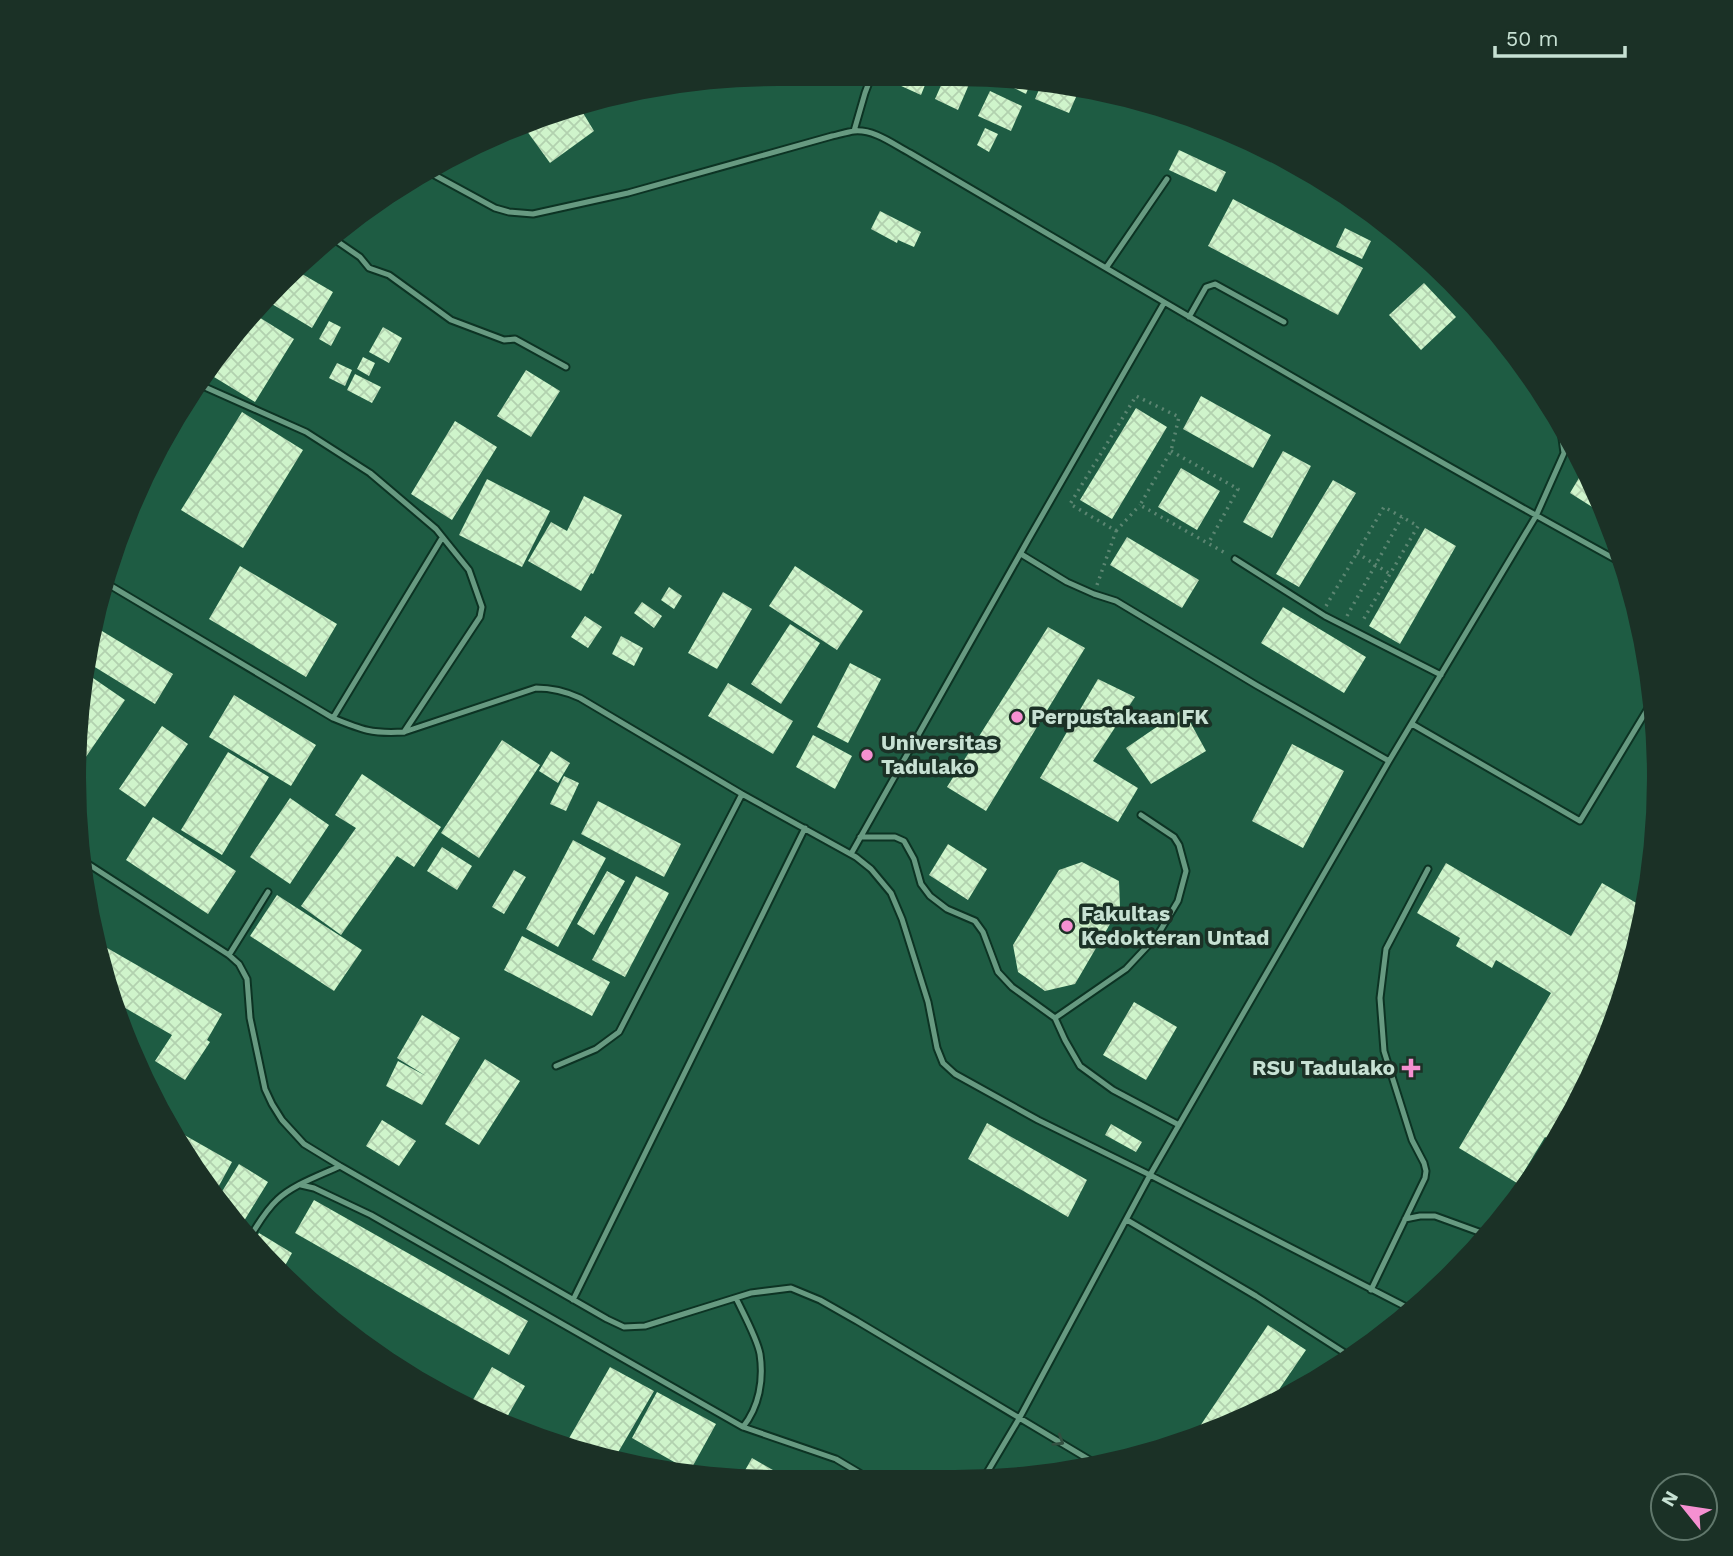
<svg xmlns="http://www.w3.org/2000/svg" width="1733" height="1556" viewBox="0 0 1733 1556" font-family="'Work Sans',sans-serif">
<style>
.built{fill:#1e5c43}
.building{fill:url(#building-cross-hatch)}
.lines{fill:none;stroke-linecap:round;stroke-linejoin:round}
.service-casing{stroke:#0c3323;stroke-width:9}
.path{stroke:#5c8672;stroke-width:3.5;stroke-dasharray:2 5;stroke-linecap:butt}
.service{stroke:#679a81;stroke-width:5}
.oneway{stroke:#325041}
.poi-dot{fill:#f590d1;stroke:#1b3126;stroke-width:2.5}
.labels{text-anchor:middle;stroke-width:7;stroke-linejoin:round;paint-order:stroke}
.poi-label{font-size:21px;font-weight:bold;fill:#c7e1d3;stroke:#1b3126;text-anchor:start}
</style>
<defs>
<pattern id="building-cross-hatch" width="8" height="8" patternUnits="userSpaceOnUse" patternTransform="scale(1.75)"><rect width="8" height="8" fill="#cff4cb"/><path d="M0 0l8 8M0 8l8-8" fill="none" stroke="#b2d1af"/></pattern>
</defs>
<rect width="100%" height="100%" fill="#1d503a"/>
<!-- built -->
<path class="built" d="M778,74L1092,87L1224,127L1308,168L1420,249L1514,349L1587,467L1636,596L1658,732L1653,870L1622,1005L1565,1131L1484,1243L1384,1337L1266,1410L1137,1459L1001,1481H732L596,1459L467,1410L349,1337L248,1242L146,1090L97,960L74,778L87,640L146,467L219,349L349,219L467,146L640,87Z"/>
<!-- building -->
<path class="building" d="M902,79L927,80L921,95L899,85Z
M943,81L970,82L958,110L935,99Z
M1004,83L1030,84L1026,94Z
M1041,85L1076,86L1080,88L1069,113L1035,99Z
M990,91L1022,106L1011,131L978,116Z
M580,108L594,131L550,163L524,127Z
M985,128L998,134L989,152L977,145Z
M1179,150L1226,172L1216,192L1169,170Z
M1233,199L1363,268L1338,315L1208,246Z
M880,211L921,232L914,247L898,240L897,243L871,229Z
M1345,228L1371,241L1362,259L1336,247Z
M297,271L333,292L312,328L267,301Z
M1424,283L1456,317L1421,350L1389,315Z
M254,314L294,339L255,402L214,377Z
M329,321L341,327L331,346L319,339Z
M383,327L402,338L389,363L369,352Z
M363,357L375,363L369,376L357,369Z
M337,363L352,370L345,386L329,378Z
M526,370L560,391L531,437L497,416Z
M355,374L381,387L372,403L347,390Z
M1201,396L1271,435L1253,468L1183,429Z
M1136,408L1167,427L1112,519L1080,500Z
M242,412L303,450L243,548L181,510Z
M455,421L497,447L452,520L411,494Z
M1283,451L1311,466L1272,538L1243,522Z
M1586,466L1587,467L1605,515L1570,493Z
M1181,468L1220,491L1197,530L1158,507Z
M487,479L550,511L522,567L459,535Z
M1333,480L1356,493L1299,587L1276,574Z
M584,496L622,515L593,574L591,573L581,591L528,561L551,522L567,531Z
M1425,528L1456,546L1400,644L1369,626Z
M1127,537L1199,580L1182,608L1110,565Z
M240,566L337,624L306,677L209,619Z
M795,566L863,611L837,650L769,606Z
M669,587L682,596L674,609L661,600Z
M723,592L752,609L717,669L688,653Z
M642,602L662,616L654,628L634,613Z
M1283,607L1366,657L1344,693L1261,643Z
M585,616L602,627L588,648L571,637Z
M790,624L820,643L781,704L751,684Z
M92,625L173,674L155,704L85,661L87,640Z
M1048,627L1085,648L986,811L947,787Z
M621,636L643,648L634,666L612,654Z
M850,663L881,679L848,743L817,727Z
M93,678L125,700L79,767L75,764L82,694Z
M1098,679L1135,697L1093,761L1138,788L1118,822L1040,778Z
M728,683L793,721L773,754L708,716Z
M234,695L316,745L291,786L209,737Z
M1183,709L1206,751L1151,784L1126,748Z
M162,726L188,744L145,807L119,789Z
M813,735L852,756L835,789L796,767Z
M502,740L540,765L479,858L441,833Z
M1292,744L1344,771L1303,848L1252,821Z
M551,751L570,763L558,783L539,771Z
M228,752L269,777L222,855L181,830Z
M362,774L441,827L414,867L397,856L341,935L301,906L356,828L335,815Z
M564,776L579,783L566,811L550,804Z
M290,798L329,825L290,884L250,857Z
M598,801L681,844L664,877L581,834Z
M153,817L236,871L208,914L126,860Z
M573,840L606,858L558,947L526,929Z
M948,844L987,869L968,900L929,875Z
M442,847L472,866L457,890L427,871Z
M1082,862L1119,881L1120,907L1075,984L1045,991L1018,972L1013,945L1059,870Z
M1446,863L1571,936L1602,883L1645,908L1622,1005L1611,1029L1609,1028L1586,1070L1591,1073L1565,1131L1556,1143L1545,1137L1517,1183L1459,1148L1551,993L1496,960L1492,968L1456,946L1460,938L1417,913Z
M514,870L526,877L504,914L492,907Z
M607,871L625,881L594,935L577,924Z
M636,876L669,893L625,977L592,960Z
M277,895L362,950L334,991L250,936Z
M522,936L610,982L592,1016L504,970Z
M95,941L222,1014L207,1040L210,1042L185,1080L155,1061L172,1035L113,1001L97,960Z
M1134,1002L1177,1027L1146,1080L1103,1055Z
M422,1015L460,1038L422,1105L386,1086L398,1061L426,1076L397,1058Z
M485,1059L520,1081L479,1145L445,1124Z
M382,1120L416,1141L399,1166L366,1146Z
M987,1123L1087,1180L1068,1217L968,1159Z
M1111,1124L1142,1142L1136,1152L1105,1135Z
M172,1128L232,1162L215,1193Z
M239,1164L268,1182L239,1229L218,1198Z
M314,1200L528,1321L509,1355L295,1233Z
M259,1233L292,1253L281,1273L252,1246Z
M1268,1325L1306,1350L1265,1410L1192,1438Z
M492,1367L525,1386L503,1424L467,1410Z
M610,1367L654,1391L613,1461L596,1459L564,1447Z
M657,1392L716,1424L690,1471L632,1438Z
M752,1458L792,1481H739Z"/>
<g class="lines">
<!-- service casing -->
<g class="service-casing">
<path id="service" d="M854,131L865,93L871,77
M427,171L495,208L509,212L533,214L628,193L832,136C839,135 846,132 854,131C874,129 893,144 910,153C1147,292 1383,432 1624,564
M331,237L360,257L369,268L389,275L451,320L504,340L515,339L566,367
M1106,268L1167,179
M1189,317L1206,287L1215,284L1284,322
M198,384L306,432L370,473L436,529L469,570L482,607L480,617L404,732
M1560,424L1564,453
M1021,554L1067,582L1094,594L1116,601L1256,685L1389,761
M1235,559L1325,616L1441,675
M106,583L333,718C362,730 372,734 404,732L536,688C552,688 565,691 580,698L742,794L856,857L871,869L891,893L902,919L928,1002L937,1048L943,1063L955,1074L1038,1120L1150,1175L1412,1310
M333,718L442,538
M1412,724L1580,821L1653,700
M860,837H895L904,841L914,859L921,884L930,896L947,909L975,921L983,932L998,972L1012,987L1055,1018L1065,1040L1080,1066L1113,1090L1179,1125
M851,854L1028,540L1164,303
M85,862L229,955L239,964L247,979L250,1018L265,1089L272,1104L282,1120L304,1144L340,1166L607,1319L624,1327L645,1326L751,1293L791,1288L820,1300L857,1321L1098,1465
M229,955L268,892
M1055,1018L1126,969L1157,936L1178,901L1186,871L1179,845L1174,837L1141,815
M556,1066L596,1049L619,1032L742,794
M301,1185L314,1188L371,1215L743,1427L836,1459L873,1481
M1405,1219L1420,1216H1435L1490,1236
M1127,1220L1256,1296L1351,1357
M247,1241C257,1227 264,1212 277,1200C292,1185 321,1175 340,1166
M1371,1290L1425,1178L1426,1171L1424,1163L1412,1140L1384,1051L1380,998L1386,949L1428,869
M736,1298C743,1313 757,1338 760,1354C764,1380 759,1407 743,1427
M573,1300L805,828
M982,1481L1020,1417L1150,1175L1389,761L1536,516L1564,453L1571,441"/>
</g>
<!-- path -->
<path class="path" d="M1171,451L1238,489L1208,544
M1116,531L1140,505
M1357,553L1390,574
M1097,585L1116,531L1070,504L1136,396L1179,417L1171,451L1140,505L1227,554
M1326,606L1384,507L1418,526L1362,622
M1347,616L1402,517"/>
<!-- service -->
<use href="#service" class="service"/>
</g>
<!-- one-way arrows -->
<defs><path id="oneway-chevron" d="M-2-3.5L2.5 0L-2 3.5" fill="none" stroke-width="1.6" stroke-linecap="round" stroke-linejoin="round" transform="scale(1.75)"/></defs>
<use class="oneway" href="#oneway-chevron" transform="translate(1059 1441) rotate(31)"/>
<!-- markers -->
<g class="poi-dot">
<circle cx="1017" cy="717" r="7"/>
<circle cx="867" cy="755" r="7"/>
<circle cx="1067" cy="926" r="7"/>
<path d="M1407.5 1057.5h7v7h7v7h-7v7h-7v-7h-7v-7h7z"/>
</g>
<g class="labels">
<!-- poi labels -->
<g class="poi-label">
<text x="1031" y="724">Perpustakaan FK</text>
<text x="881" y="750">Universitas<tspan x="881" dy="24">Tadulako</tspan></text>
<text x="1081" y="921">Fakultas<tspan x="1081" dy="24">Kedokteran Untad</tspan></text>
<text x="1395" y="1075" text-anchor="end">RSU Tadulako</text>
</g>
</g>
<!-- crop -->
<path d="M0 0H1733V1556H0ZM778 86H955A692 692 0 0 1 1647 778V778A692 692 0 0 1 955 1470H778A692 692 0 0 1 86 778V778A692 692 0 0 1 778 86Z" fill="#1b3126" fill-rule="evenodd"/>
<!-- north arrow -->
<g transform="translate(1684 1507) rotate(300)"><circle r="33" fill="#1b3126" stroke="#60776b" stroke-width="2"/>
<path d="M0-5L12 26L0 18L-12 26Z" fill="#f590d1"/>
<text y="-10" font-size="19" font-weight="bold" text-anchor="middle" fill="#c7e1d3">N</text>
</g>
<!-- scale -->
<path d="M1495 46v10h130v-10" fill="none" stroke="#c7e1d3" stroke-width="3.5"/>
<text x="1506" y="46" font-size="21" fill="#c7e1d3" stroke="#1b3126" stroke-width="5" paint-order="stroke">50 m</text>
</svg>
